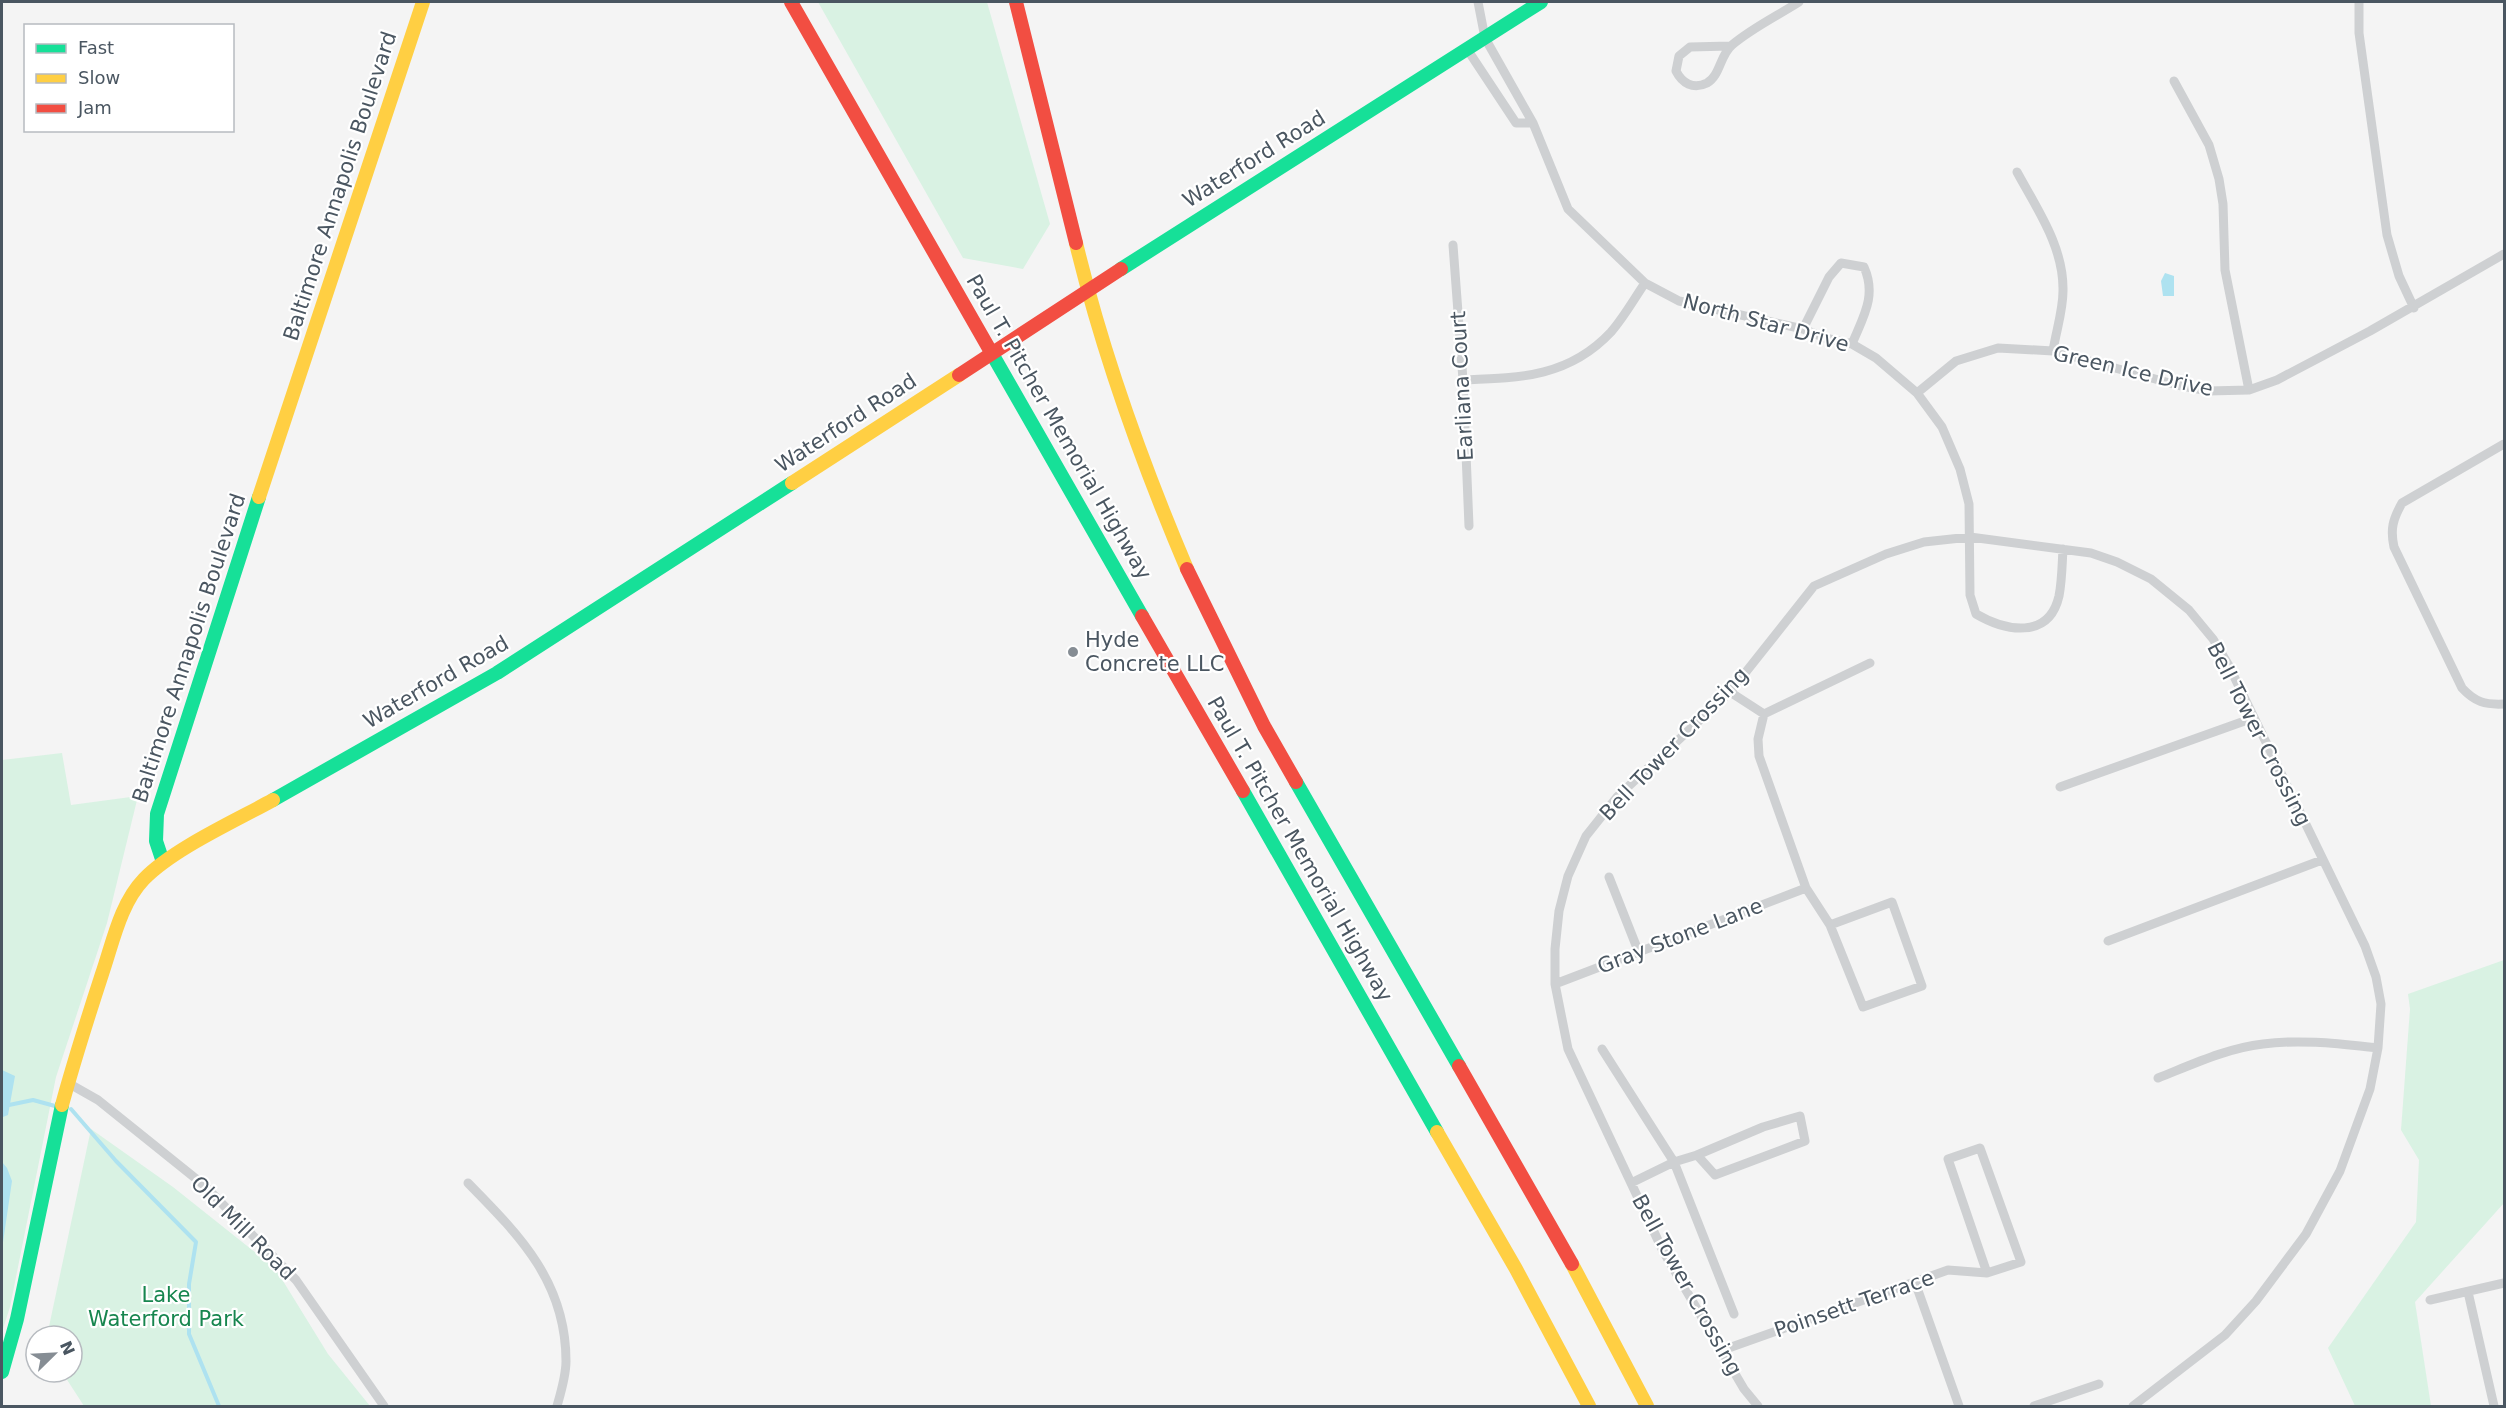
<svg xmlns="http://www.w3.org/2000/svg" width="2506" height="1408" viewBox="0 0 2506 1408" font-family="'DejaVu Sans',sans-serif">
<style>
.green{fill:#d9f2e3}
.water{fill:#aee2f0}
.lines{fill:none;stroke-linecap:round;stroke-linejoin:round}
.stream{stroke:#aee2f0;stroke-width:4}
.street{stroke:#ced0d2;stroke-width:9}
.fast{stroke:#16e098;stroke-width:14}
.slow{stroke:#ffcf43;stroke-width:14}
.jam{stroke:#f24e42;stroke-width:14}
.jam-bridge{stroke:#f24e42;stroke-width:14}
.poi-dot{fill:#868d94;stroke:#fff;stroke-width:2}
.labels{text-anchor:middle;stroke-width:4.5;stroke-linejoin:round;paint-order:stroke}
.street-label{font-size:21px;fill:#4a5661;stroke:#fff}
.poi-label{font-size:21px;fill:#4a5661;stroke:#fff;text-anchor:start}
.park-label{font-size:21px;fill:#17864f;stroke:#fff}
</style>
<rect width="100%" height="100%" fill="#f4f4f4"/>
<!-- green -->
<path class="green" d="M818,2H987L1050,224L1023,269L963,258Z
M62,753L71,805L138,796L107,923L56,1077L10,1307L2,1332V760Z
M2504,960V1203L2415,1302L2431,1406H2355L2328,1348L2416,1222L2419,1160L2401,1130L2410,1009L2408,994Z
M91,1129L173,1187L275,1268L328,1354L370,1406H84L62,1372H72V1336H47Z"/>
<!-- water -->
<path class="water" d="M2165,273L2174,276V296H2163L2161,281Z
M2,1070L15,1076L8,1115L3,1117Z
M2,1162L7,1168L12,1181L2,1249Z"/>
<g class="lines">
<!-- stream -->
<path class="stream" d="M2,1103L9,1105L33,1100L55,1106
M71,1109L116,1161L196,1242L189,1284V1334L219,1406"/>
<!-- street -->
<path class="street" d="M1478,2L1485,38L1533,123L1568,209L1645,283L1679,301L1803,329L1825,338L1852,344L1876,358L1917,393L1942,427L1960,469L1969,504L1970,595L1976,614C2005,631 2049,640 2059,596C2062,581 2062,565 2063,549
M2359,2V33L2387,235L2399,276L2414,308
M1730,46L1690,47L1679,56L1676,71C1682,83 1693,90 1707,83C1720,76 1720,55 1732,45C1752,28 1777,16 1799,2
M1467,49L1516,123H1533
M2174,81L2209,145L2219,179L2223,204L2225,270L2249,390
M2017,172C2037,209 2064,247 2063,291C2063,311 2056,331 2053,351
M1453,245L1463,380L1469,526
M1803,329L1829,277L1841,263L1864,267C1877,296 1863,317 1852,344
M1463,380C1520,378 1569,377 1611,332C1624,317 1634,299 1645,283
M1917,393L1956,361L1998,348L2053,351L2177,385L2208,391L2249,390L2277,380L2370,331L2504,254
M2504,444L2402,503C2393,519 2390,529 2394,547L2462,688C2475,702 2485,705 2504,704
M1730,692L1764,714L1758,739L1759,756L1806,888L1830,925
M1764,714L1870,663
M2060,787L2253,718
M1609,877L1639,953
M1892,902L1922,986L1863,1007L1830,925Z
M2108,941L2322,860
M1555,984L1806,888
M1602,1049L1674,1162L1734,1314
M2158,1078C2191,1065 2227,1048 2263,1044C2301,1039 2340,1044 2378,1048
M68,1083L98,1100L205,1186L296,1280L384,1406
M1800,1116L1805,1141L1715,1175L1697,1155L1763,1127Z
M1980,1148L2021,1262L1987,1273L1948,1159Z
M468,1183C520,1236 566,1282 566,1361C566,1376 561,1392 557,1406
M1631,1183L1674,1162L1697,1155
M1915,1282L1959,1406
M2468,1292L2494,1406
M2430,1300L2504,1283
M1723,1350L1948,1270L1987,1273
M1758,1406L1744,1389L1663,1251L1568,1049L1555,984V949L1559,911L1568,876L1586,836L1617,797L1730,692L1814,586L1886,554L1924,542L1970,537L2091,553L2117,562L2151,579L2189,610L2213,639L2228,664L2365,946L2376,977L2381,1004L2378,1048L2370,1089L2340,1171L2306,1234L2256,1301L2225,1335L2133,1406
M2034,1406L2099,1384"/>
<!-- fast -->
<path class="fast" d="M1121,269L1541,2
M991,352L1142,616
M1296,782L1459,1066
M1243,791L1437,1132
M273,800L497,673L792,483
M163,862L156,841L157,814L259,497
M2,1372L17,1319L62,1105"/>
<!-- slow -->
<path class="slow" d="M1076,243C1103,355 1142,463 1187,569
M792,483L959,375
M259,497L423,2
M62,1105C74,1061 88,1017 102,974C113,942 120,904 144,879C173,849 235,821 273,800
M1437,1132L1516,1269L1589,1406
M1572,1264L1647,1406"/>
<!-- jam -->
<path class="jam" d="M791,2L991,352
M1016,2L1076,243
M1187,569L1264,726L1296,782
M1142,616L1243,791
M1459,1066L1572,1264"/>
<!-- jam-bridge -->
<path class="jam-bridge" d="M959,375L1121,269"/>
</g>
<!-- markers -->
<circle class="poi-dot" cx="1073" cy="652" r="6"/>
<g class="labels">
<!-- street labels -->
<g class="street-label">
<text transform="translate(1254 159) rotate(-32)" y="7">Waterford Road</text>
<text transform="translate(340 186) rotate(-72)" y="7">Baltimore Annapolis Boulevard</text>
<text transform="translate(1766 323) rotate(15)" y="7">North Star Drive</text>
<text transform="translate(2133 371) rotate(13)" y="7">Green Ice Drive</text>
<text transform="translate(1462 386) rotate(-93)" y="7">Earliana Court</text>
<text transform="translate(846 423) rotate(-33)" y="7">Waterford Road</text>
<text transform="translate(1059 427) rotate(60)" y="7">Paul T. Pitcher Memorial Highway</text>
<text transform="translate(189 648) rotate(-72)" y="7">Baltimore Annapolis Boulevard</text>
<text transform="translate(436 682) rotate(-30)" y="7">Waterford Road</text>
<text transform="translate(2259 734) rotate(63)" y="7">Bell Tower Crossing</text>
<text transform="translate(1674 744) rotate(-46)" y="7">Bell Tower Crossing</text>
<text transform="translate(1300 849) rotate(60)" y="7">Paul T. Pitcher Memorial Highway</text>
<text transform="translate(1680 936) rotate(-21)" y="7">Gray Stone Lane</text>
<text transform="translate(243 1228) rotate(45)" y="7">Old Mill Road</text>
<text transform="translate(1687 1285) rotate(61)" y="7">Bell Tower Crossing</text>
<text transform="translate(1854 1304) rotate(-19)" y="7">Poinsett Terrace</text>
</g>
<!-- poi labels -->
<g class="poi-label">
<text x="1085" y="647">Hyde<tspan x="1085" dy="24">Concrete LLC</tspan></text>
</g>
<!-- park labels -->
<g class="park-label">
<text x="166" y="1302">Lake<tspan x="166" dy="24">Waterford Park</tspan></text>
</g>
</g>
<!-- border -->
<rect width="2506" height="1408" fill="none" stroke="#4a5661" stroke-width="6"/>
<!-- legend -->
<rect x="24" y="24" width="210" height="108" fill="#ffffff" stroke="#b7bbc0" stroke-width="1.5"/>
<rect x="36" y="44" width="30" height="9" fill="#16e098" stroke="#b7bbc0" stroke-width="1.5"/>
<text x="78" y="54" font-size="18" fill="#4a5661">Fast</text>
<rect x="36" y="74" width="30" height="9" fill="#ffcf43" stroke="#b7bbc0" stroke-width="1.5"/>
<text x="78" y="84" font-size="18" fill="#4a5661">Slow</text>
<rect x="36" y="104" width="30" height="9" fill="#f24e42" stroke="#b7bbc0" stroke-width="1.5"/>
<text x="78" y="114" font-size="18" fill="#4a5661">Jam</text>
<!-- north arrow -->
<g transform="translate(54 1354) rotate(66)"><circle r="28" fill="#ffffff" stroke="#b7bbc0" stroke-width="1.5"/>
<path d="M0-4.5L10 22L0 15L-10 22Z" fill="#868d94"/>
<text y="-9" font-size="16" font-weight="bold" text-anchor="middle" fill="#4a5661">N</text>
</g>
</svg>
